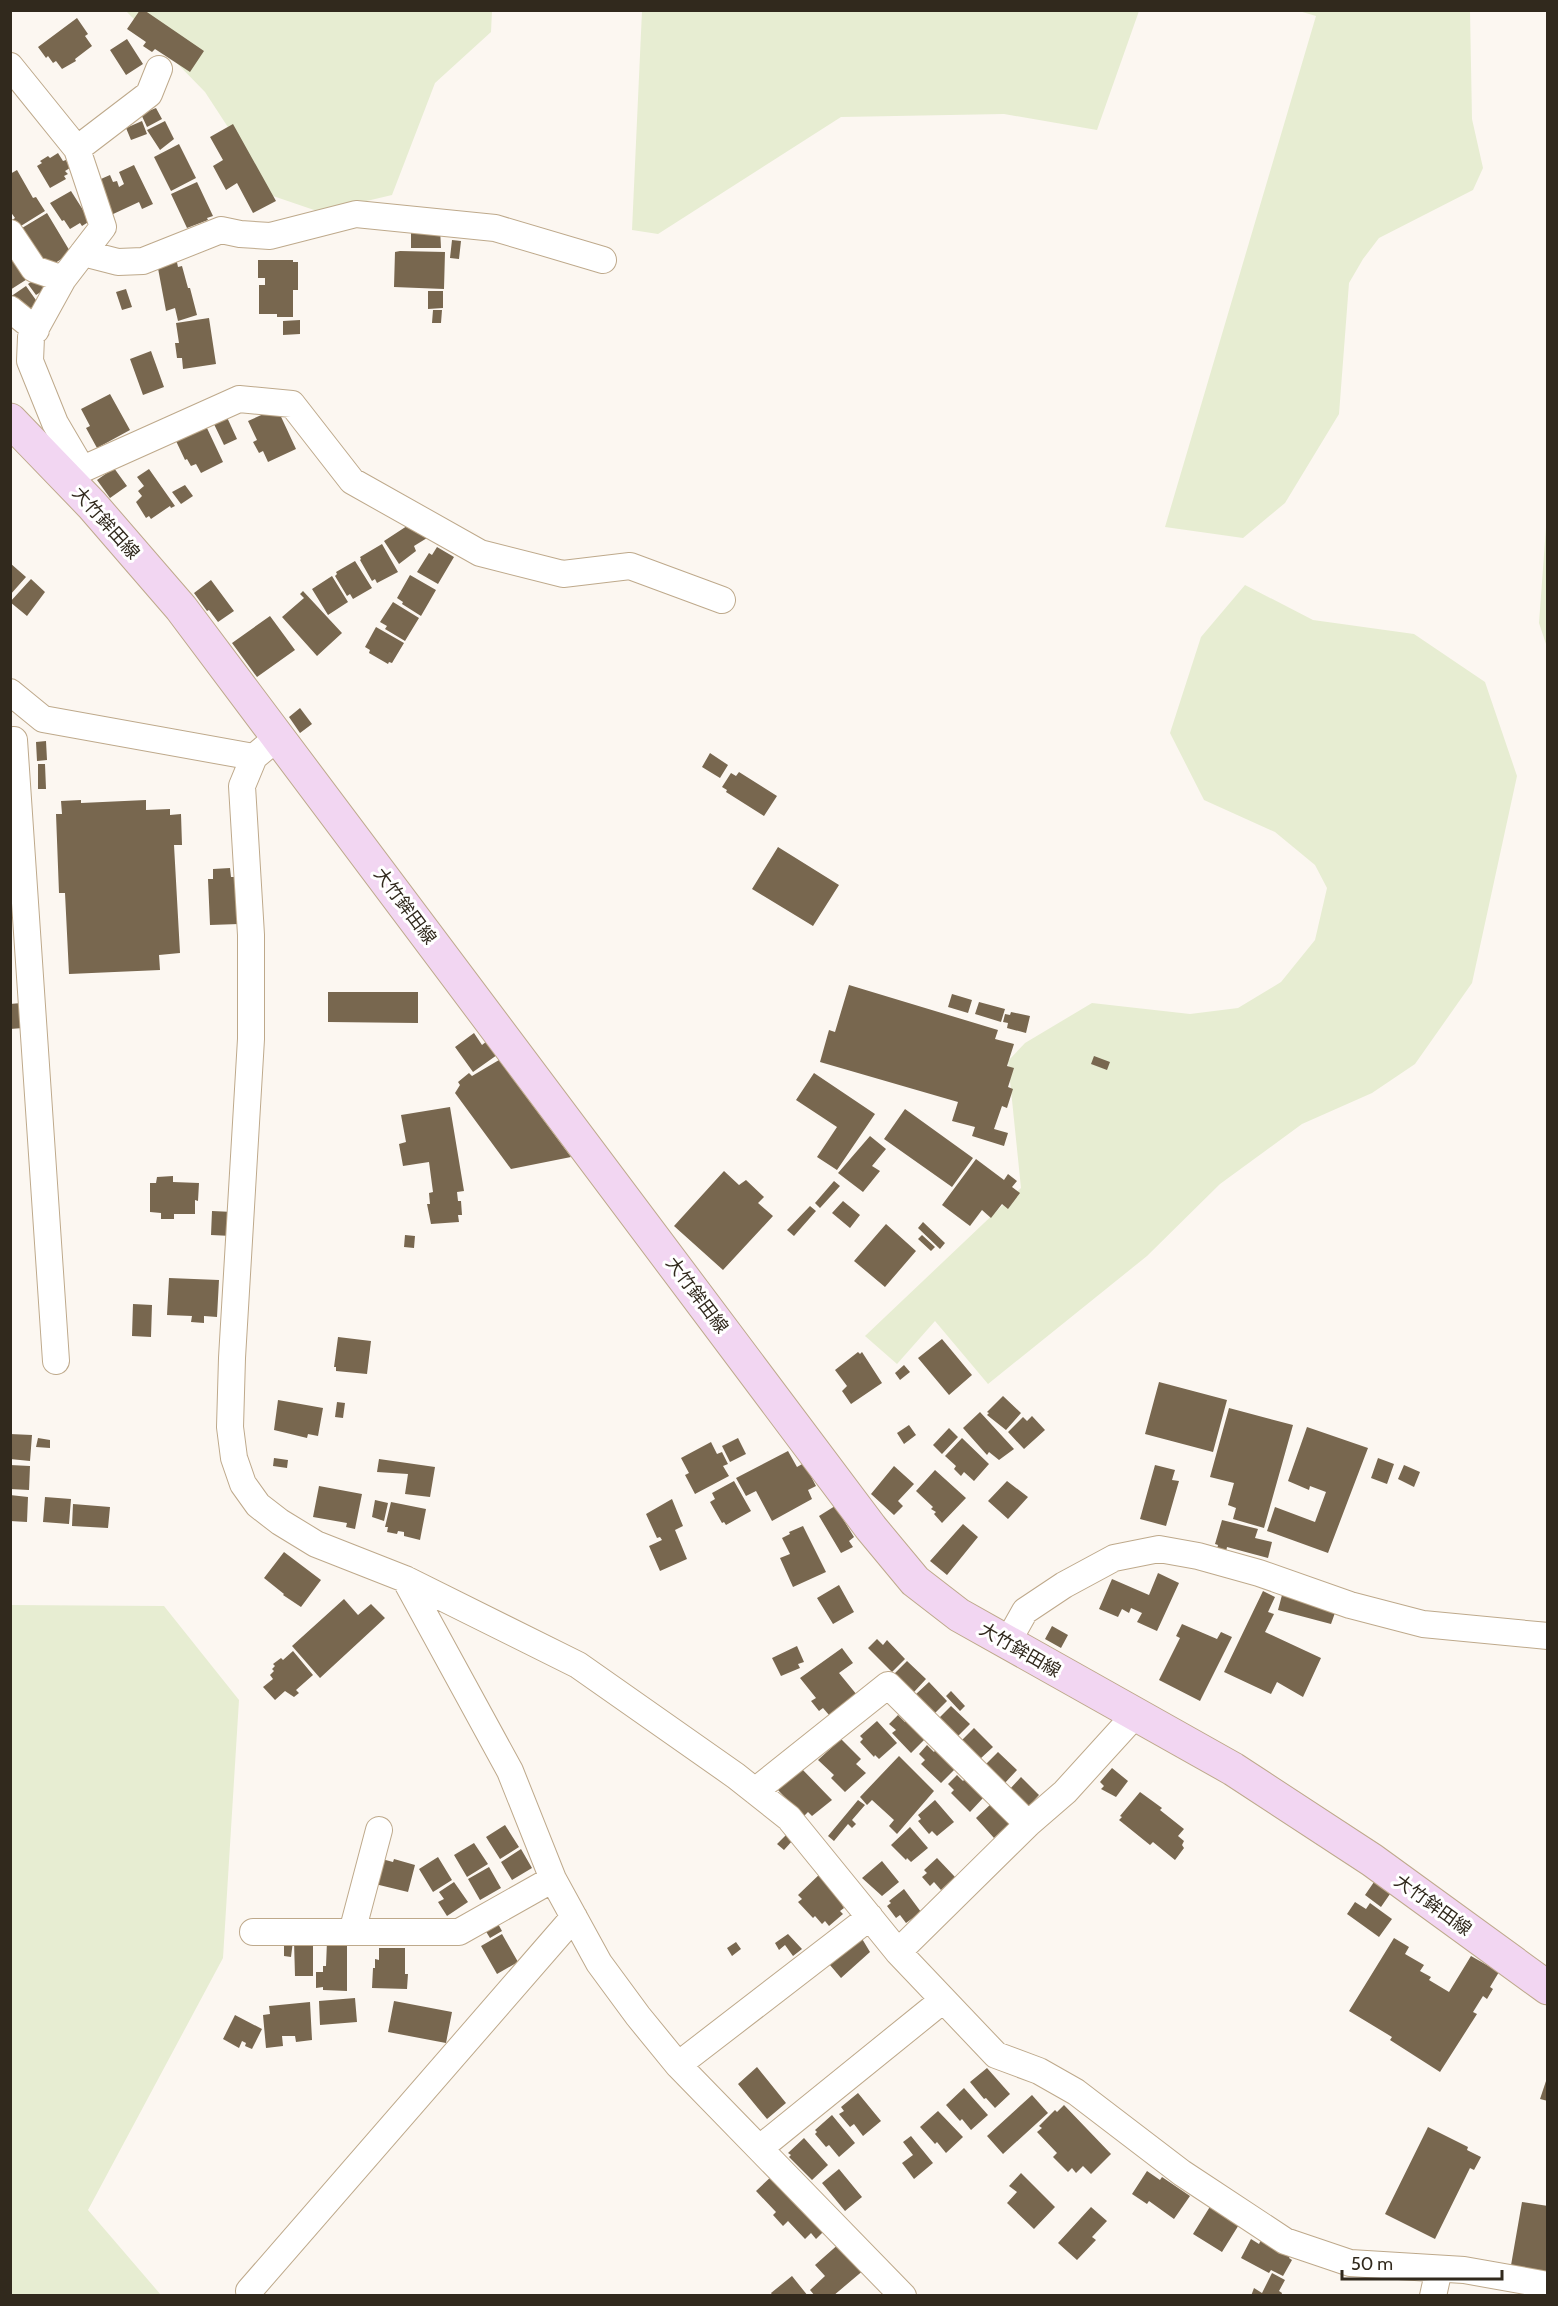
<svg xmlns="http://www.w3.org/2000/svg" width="1558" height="2306" viewBox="0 0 1558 2306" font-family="Cabin,'Noto Sans JP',sans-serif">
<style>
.green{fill:#e7edd2}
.building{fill:#78674f}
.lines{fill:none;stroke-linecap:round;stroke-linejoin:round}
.minor-casing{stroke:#bea98b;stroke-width:28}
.secondary-casing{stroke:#bea98b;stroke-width:35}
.minor{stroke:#fff;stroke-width:26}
.secondary{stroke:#f2d6f2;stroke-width:33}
.labels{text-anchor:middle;stroke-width:6;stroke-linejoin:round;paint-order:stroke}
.street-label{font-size:18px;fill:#31291d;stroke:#fff}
</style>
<rect width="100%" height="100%" fill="#fcf7f1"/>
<!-- green -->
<path class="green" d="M126,11H492L491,32L435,83L392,195L320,212L273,196L205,92Z
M642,11V10L1139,11L1097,130L1004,114L841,117L658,234L632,230Z
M1299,11H1470L1472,119L1483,168L1473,190L1379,238L1363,259L1349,283L1339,414L1285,503L1243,538L1165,527L1316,16Z
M1547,514L1548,647H1547L1539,623Z
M1245,585L1313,620L1414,634L1485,682L1517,776L1472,983L1415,1064L1372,1093L1302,1124L1220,1184L1147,1256L988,1384L935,1321L897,1364L865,1336L1021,1188L1008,1061L1025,1043L1092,1003L1190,1014L1238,1008L1281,982L1315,940L1327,888L1315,865L1275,832L1204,800L1170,733L1201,637Z
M11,1605L164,1606L239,1700L223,1958L88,2210L161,2295H11Z"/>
<!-- building -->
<path class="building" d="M140,10H144L204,51L190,72L155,49L152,52L143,46L146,42L127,29Z
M77,18L88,34L85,36L92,46L75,59L76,61L62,69L56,61L53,63L48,56L46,58L38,47Z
M127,39L143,64L126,75L110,50Z
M156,108L162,119L147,127L141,114Z
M142,121L147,134L131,140L126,128Z
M165,121L174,139L160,150L147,130Z
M233,124L276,201L253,213L237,183L226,190L213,166L223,160L210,137Z
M179,144L196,178L171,191L154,157Z
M58,153L63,161L66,160L70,168L65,171L68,174L64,176L66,179L50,188L37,166L42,163L40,161L48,156L50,158Z
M134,165L153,204L142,209L139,202L111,215L94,182L110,175L113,182L117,181L119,187L124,184L119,172Z
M17,170L33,198L36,197L45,211L16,229L11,221L15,218L10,211V174Z
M197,182L213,216L207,218L208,220L187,228L171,194Z
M71,191L90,221L82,226L80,223L70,229L64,220L62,221L50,203Z
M47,213L71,253L52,265L46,266L27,235L22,239L17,231Z
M411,228H440L441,248H411Z
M452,240L461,241L459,259L450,258Z
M10,250L32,276L10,290Z
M400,251L445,252L444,289L394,287L395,252Z
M176,258L178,267L182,266L188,288H190L197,315L178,321L175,308L166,311L157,263Z
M258,260H293V262H298V290H293V317H277V314H259V285H265V278H258Z
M41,275L49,287L36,295L28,284Z
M26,286L38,303L22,315L10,297Z
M126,289L132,307L122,310L116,292Z
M428,291H443V308L428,309Z
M433,310H442L441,323H432Z
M209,318L216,364L183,369L182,358H177L175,343H179L176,323Z
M300,320V334L283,335V321Z
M151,351L164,387L143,395L130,359Z
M110,394L130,430L97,448L86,428L90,426L81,409Z
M277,408L296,449L268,462L263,451L259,453L253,442L257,440L248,421Z
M225,413L237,439L224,445L212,420Z
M206,426L223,462L201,473L196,464L191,466L187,459L185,460L176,441Z
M114,468L127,486L110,498L97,480Z
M149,469L175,506L171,508L170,506L151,519L149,516L146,518L136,502L142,496L138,491L144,486L137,477Z
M185,485L193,496L181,504L172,492Z
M410,524L427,538L414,546L416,551L399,564L384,541Z
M382,544L398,572L377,583L375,579L372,581L360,560L361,559L360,557Z
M437,547L454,557L438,584L417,572L429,553L432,555Z
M355,561L372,588L353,599L350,594L347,596L335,576L337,574L336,572Z
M10,563L26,577L10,595Z
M410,575L436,590L421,616L402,604L403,602L397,598Z
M332,576L348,602L328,615L312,589Z
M31,579L45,592L27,616L10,602Z
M211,580L234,611L218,622L209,610L207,611L194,593Z
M303,591L342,633L317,656L282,617L304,598L300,594Z
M393,602L419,618L405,641L385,629L387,626L380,622Z
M270,616L295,650L257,677L232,643Z
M376,627L404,643L392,663L389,662L388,664L369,653L370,650L365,647Z
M300,708L312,724L300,733L289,717Z
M46,741L47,760L37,761L36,742Z
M710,753L728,765L720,778L702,767Z
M38,764H45L46,789H38Z
M739,772L777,796L764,816L726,792L727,790L722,787L731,773L736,776Z
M81,800V803L146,800V810L170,809V815L181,814L182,845H174L180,953L159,955L160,970L69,974L65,893H59L56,814H62L61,801Z
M778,847L839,885L813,926L752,889Z
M230,868L231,877H237L239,924L210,925L208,879H213V869Z
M849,985L998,1030L995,1039L1014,1044L1007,1066L1014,1068L1008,1087L1013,1089L1007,1108L1002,1106L994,1129L1008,1133L1004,1146L972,1136L975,1127L952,1121L958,1102L820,1062L829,1030L835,1032Z
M328,992H418V1023L328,1022Z
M952,994L972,1000L968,1013L948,1007Z
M979,1002L1005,1009L1001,1022L975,1014Z
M21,1003L23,1028L10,1029V1004Z
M1011,1012L1030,1016L1026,1033L1007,1028L1008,1023L1003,1022L1005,1014L1010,1015Z
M474,1033L482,1045L487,1041L497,1055L473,1072L455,1047Z
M1094,1056L1110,1062L1107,1070L1091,1064Z
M499,1060L571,1157L511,1169L455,1093L460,1085L458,1082L469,1073L472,1076Z
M814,1073L875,1114L837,1170L817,1157L837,1127L796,1100Z
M450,1107L464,1191L457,1192L458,1201H461L462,1215H458L459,1222L431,1224L427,1204H430L429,1193L433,1192L429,1162L403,1166L399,1144L406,1142L401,1115Z
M905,1109L973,1158L952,1187L884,1139Z
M870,1136L886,1149L872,1166L880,1171L863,1192L838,1173Z
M976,1159L1004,1180L1008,1174L1017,1181L1012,1187L1020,1193L1008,1209L1002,1204L991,1218L982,1210L970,1226L942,1205Z
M724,1171L739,1185L746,1180L764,1197L758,1203L773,1216L723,1270L674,1226Z
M173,1176V1182L199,1183L198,1201L195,1200V1214H174V1219H161V1213L150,1212V1183H156L157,1177Z
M834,1181L840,1186L820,1208L815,1203Z
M843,1201L860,1215L850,1228L832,1213Z
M810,1206L816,1211L794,1236L787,1230Z
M212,1211L233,1212L232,1236L211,1235Z
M923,1222L945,1243L940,1249L918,1228Z
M886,1224L916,1251L885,1287L854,1261Z
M405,1235L415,1236L414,1248L404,1247Z
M922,1235L935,1247L931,1251L918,1239Z
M169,1278L219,1280L217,1317L204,1316V1323L191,1322L192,1316L167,1315Z
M133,1304L152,1305L151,1337L132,1336Z
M338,1337L371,1341L367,1374L336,1371V1367H334Z
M942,1339L972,1375L949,1395L918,1358Z
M858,1352L860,1354L862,1352L882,1383L851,1404L842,1391L847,1386L835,1370Z
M904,1365L910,1372L900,1380L895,1373Z
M1159,1382L1227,1400L1213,1452L1145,1434Z
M1003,1396L1021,1413L1006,1430L987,1415L989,1413L987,1412Z
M278,1400L323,1408L318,1436L308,1434L307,1438L274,1430Z
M337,1402L345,1403L343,1418L335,1417Z
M1229,1408L1293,1425L1264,1528L1233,1519L1236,1508L1228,1505L1234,1483L1210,1477Z
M980,1412L1014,1449L999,1460L989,1452L987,1455L963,1428Z
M1032,1416L1045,1430L1024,1449L1008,1432L1023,1417L1027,1421Z
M909,1425L916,1435L904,1444L897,1433Z
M1307,1427L1368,1448L1328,1553L1267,1531L1275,1507L1315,1522L1326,1492L1310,1486L1309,1490L1288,1481Z
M949,1428L958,1437L942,1454L933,1445Z
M10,1434L32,1435L30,1461L10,1459Z
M38,1438L50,1440V1448L36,1447Z
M738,1438L746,1454L730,1462L722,1446Z
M962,1438L989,1464L974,1481L964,1472L961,1476L954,1469L956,1466L945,1456Z
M711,1442L717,1454L722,1452L728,1464L723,1466L729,1476L695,1494L685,1475L689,1473L681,1458Z
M788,1451L797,1467L804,1463L816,1486L808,1490L812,1499L772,1521L756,1491L746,1496L736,1478Z
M274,1458L288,1460L287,1468L273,1466Z
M1378,1458L1394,1464L1387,1484L1371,1478Z
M379,1459L435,1467L430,1497L405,1494L408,1474L377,1472Z
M10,1465L30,1466L29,1490L10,1489Z
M1155,1465L1175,1470L1172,1480L1179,1481L1166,1526L1140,1519Z
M1404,1465L1420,1472L1414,1487L1398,1479Z
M894,1466L914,1484L898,1501L903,1506L894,1515L871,1494Z
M935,1470L966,1498L942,1523L934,1514L936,1512L931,1509L933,1507L916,1491Z
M734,1481L751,1511L726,1525L724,1522L722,1523L710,1502L715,1499L712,1493Z
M1007,1481L1028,1497L1008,1519L988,1501Z
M319,1486L362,1494L355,1529L346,1527L347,1523L313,1517Z
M10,1495L28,1497L27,1522L10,1521Z
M45,1497L71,1499L69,1524L43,1522Z
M672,1499L683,1526L675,1530L687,1559L660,1571L649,1546L662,1540L660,1537L657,1538L646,1514Z
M375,1500L388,1503L384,1521L372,1517Z
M391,1502L426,1509L420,1540L404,1536V1532L398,1531L397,1534L387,1532L388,1527H385Z
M73,1504L110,1507L108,1528L72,1526Z
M835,1506L854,1537L849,1541L853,1547L841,1553L819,1516Z
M1222,1520L1258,1529L1255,1538L1272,1542L1268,1558L1227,1547L1226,1552L1217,1549L1218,1545L1215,1544Z
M963,1524L978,1537L947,1575L930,1561Z
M803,1526L826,1572L793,1587L780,1558L790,1554L782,1538L790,1534L789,1532Z
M284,1552L321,1580L301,1607L283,1595L284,1594L264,1578Z
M1158,1573L1179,1583L1157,1631L1137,1622L1142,1613L1131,1608L1129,1613L1122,1609L1118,1617L1099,1609L1112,1579L1149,1595Z
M839,1585L854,1612L833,1624L817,1598Z
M1263,1591L1275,1597L1268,1612L1274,1614L1265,1632L1321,1658L1303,1697L1277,1682L1271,1694L1224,1672Z
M1282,1595L1336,1610L1331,1624L1278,1610Z
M344,1599L358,1615L371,1604L385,1618L320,1678L292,1646Z
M1182,1624L1217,1639L1221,1632L1232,1637L1200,1701L1159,1680L1180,1638L1176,1636Z
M1052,1626L1068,1635L1061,1648L1045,1639Z
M877,1639L883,1645L887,1640L905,1659L892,1672L868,1648Z
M797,1646L804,1662L798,1664L800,1668L781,1676L772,1658Z
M842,1648L853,1663L839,1673L857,1695L829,1715L823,1708L819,1711L811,1701L816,1698L800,1678Z
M293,1651L313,1675L296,1690L299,1693L294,1697L285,1691L275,1700L263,1687L273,1679L270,1675L274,1671L272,1669L275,1666L273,1664L281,1658L283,1660Z
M907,1661L926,1679L914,1692L909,1687L905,1691L894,1674Z
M929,1682L947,1701L934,1714L915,1695Z
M951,1691L965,1706L960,1711L946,1696Z
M951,1706L970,1724L957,1737L939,1718Z
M898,1715L905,1722L908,1720L925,1739L911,1753L892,1733L896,1730L889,1724Z
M877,1721L897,1743L879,1759L875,1755L874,1757L860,1742L863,1739L860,1736Z
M974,1728L993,1747L980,1759L961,1741Z
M841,1739L861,1759L856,1764L866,1773L845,1792L831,1778L834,1775L818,1760Z
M927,1745L934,1752L937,1748L955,1769L941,1783L921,1764L925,1760L919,1754Z
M998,1752L1017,1770L1003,1785L985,1765Z
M899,1756L934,1791L897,1834L889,1826L894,1820L872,1800L867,1805L860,1797Z
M801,1768L832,1800L812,1816L808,1812L802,1818L797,1810L778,1790Z
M1112,1768L1128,1781L1116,1797L1101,1789L1104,1786L1100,1782Z
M957,1775L963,1781L966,1778L982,1793L980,1795L983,1798L970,1812L951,1793L954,1790L948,1784Z
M1021,1777L1039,1795L1027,1808L1009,1790Z
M1140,1792L1162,1808L1160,1810L1184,1829L1178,1836L1184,1841L1182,1845L1184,1848L1175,1860L1153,1842L1150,1845L1119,1820L1122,1817L1120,1816Z
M858,1800L865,1805L852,1820L856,1824L852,1828L848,1824L834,1841L828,1836Z
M935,1800L954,1822L937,1836L932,1831L929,1834L918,1821L921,1819L918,1815Z
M992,1803L1010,1823L994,1838L976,1818Z
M505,1825L519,1847L500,1859L486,1837Z
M910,1827L928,1848L911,1862L907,1858L906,1860L891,1845Z
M787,1834L793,1840L784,1850L777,1844Z
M474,1843L488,1864L467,1877L454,1855Z
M521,1849L532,1868L512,1880L501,1862Z
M438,1857L452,1880L433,1892L419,1869Z
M937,1858L955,1877L941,1890L934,1882L930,1886L922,1877L927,1873L924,1870Z
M382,1859L393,1862L394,1859L415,1865L408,1892L375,1884Z
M882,1861L899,1882L882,1896L862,1878Z
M489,1867L501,1888L480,1900L468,1879Z
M823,1871L844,1904L842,1905L844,1908L840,1911L843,1914L829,1926L825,1921L822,1924L815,1916L813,1918L798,1902L802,1899L798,1895Z
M454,1882L468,1902L447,1916L438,1902L444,1899L439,1892Z
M1374,1882L1390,1894L1381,1907L1365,1895Z
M904,1889L921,1912L906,1923L900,1915L896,1918L887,1906L891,1903L889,1901Z
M1355,1902L1366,1909L1370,1903L1392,1919L1379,1937L1347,1914Z
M497,1922L502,1931L490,1938L485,1930Z
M858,1932L870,1952L841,1978L824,1958Z
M502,1934L518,1962L497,1974L481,1946Z
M788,1934L802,1949L793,1956L785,1945L779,1950L775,1943Z
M1394,1938L1409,1947L1405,1954L1424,1965L1420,1971L1431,1977L1429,1980L1449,1992L1471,1956L1499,1972L1490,1987L1493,1989L1487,1999L1483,1996L1473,2012L1477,2014L1440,2072L1390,2040L1392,2037L1349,2011Z
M284,1940L293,1941L291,1957L284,1956Z
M294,1941H307V1946H313V1976H295Z
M327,1941H347V1991L323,1990V1987L316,1988V1972H323V1966H326Z
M736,1942L741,1949L732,1956L727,1948Z
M379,1948H405V1974H408L407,1989L372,1988L373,1968H375V1959L379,1960Z
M355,1998L357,2022L320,2025L319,2001Z
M394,2001L452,2012L446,2043L388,2032Z
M310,2002L312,2040L296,2042L295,2036H282L283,2046L266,2048L263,2015L270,2014L269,2006Z
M235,2015L262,2029L252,2049L245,2046L246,2043L242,2041L239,2048L223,2039Z
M757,2067L786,2103L767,2119L738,2084Z
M987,2068L1010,2094L995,2108L986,2098L984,2099L970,2082Z
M1547,2078H1548V2101L1540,2099Z
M964,2088L988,2115L971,2130L962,2119L960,2121L946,2105Z
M858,2093L881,2121L863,2136L854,2124L850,2127L839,2114L844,2111L841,2107Z
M1032,2095L1048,2113L1003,2154L987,2136Z
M1064,2105L1111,2154L1091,2174L1083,2166L1076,2173L1072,2168L1068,2172L1053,2157L1057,2153L1037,2132L1042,2128L1039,2126L1055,2110L1057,2112Z
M938,2111L963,2137L946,2153L937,2142L935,2144L920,2127Z
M832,2115L855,2143L839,2157L829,2145L826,2147L815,2134L817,2132L815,2130Z
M1428,2127L1468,2147L1467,2150L1481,2157L1474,2170L1470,2168L1435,2239L1385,2214Z
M911,2136L933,2163L914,2179L902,2163L913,2155L903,2142Z
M804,2138L828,2165L812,2180L789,2157L791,2155L788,2153Z
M839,2169L862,2197L845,2211L822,2183Z
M1147,2171L1160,2180L1162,2177L1190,2196L1174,2219L1149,2201L1147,2204L1132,2194Z
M775,2173L825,2230L816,2239L811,2233L805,2239L788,2221L783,2226L773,2215L776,2212L756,2191Z
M1021,2173L1055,2207L1034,2229L1007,2203L1017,2192L1009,2186Z
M1522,2202L1548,2206V2277L1510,2271Z
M1211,2205L1240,2223L1222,2252L1193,2234Z
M1091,2207L1107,2221L1092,2237L1096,2240L1077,2260L1058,2243Z
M1263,2236L1292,2252L1289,2258L1292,2260L1283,2276L1271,2270L1269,2273L1241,2258L1251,2239L1259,2244Z
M841,2242L865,2269L833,2296H815L810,2290L825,2276L815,2265Z
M1272,2273L1285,2280L1279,2291L1282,2293L1281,2296H1251L1254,2288L1262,2293Z
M792,2276L808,2296H773L771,2293Z"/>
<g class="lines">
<!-- minor casing -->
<g class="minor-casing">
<path id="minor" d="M10,66L77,149L103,227L63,279L31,337L30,361L55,423L82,469
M77,149L149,94L159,69
M10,233L34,269L63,279
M83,253L118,262L143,261L221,230L240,234L270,236L356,214L495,228L603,260
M10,309L36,330
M65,477L239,399L292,404L352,481L480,553L563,574L630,566L722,600
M10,692L43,719L254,757L266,747
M14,740L56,1361
M254,757L242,786L251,935V1039L232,1358L230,1427L234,1458L243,1484L258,1505L280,1522L316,1544L405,1579L578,1665L736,1776L789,1818L898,1952L996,2055L1039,2071L1076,2092L1182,2173L1285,2241L1350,2263L1464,2270L1548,2285
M405,1579L510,1771L553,1879L599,1963L638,2016L678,2065L903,2296
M1007,1643L1025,1611L1064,1585L1114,1558L1159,1549L1198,1556L1259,1573L1350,1605L1423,1624L1548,1636
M755,1791L888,1685L1028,1824
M253,1932H459L553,1879
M352,1932L379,1830
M898,1952L1028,1824L1065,1792L1135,1715
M678,2065L870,1917
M760,2148L943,2000
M249,2291L574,1917
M1433,2296L1439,2269"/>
</g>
<!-- secondary casing -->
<g class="secondary-casing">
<path id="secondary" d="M10,420L92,505L181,608L871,1528L915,1581L959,1615L1233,1769L1372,1860L1548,1988"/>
</g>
<!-- minor -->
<use href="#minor" class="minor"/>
<!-- secondary -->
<use href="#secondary" class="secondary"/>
</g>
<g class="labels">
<!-- street labels -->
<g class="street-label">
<text transform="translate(106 523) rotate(48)" y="6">大竹鉾田線</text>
<text transform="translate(405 906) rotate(53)" y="6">大竹鉾田線</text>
<text transform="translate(697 1295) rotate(53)" y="6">大竹鉾田線</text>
<text transform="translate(1020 1650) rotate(30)" y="6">大竹鉾田線</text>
<text transform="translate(1433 1905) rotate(36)" y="6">大竹鉾田線</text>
</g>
</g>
<!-- border -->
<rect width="1558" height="2306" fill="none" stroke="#31291d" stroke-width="24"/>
<!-- scale -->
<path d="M1342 2270v9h160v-9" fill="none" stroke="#31291d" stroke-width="3"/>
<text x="1351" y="2270" font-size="18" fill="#31291d" stroke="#ffffff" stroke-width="4.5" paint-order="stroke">50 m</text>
</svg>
